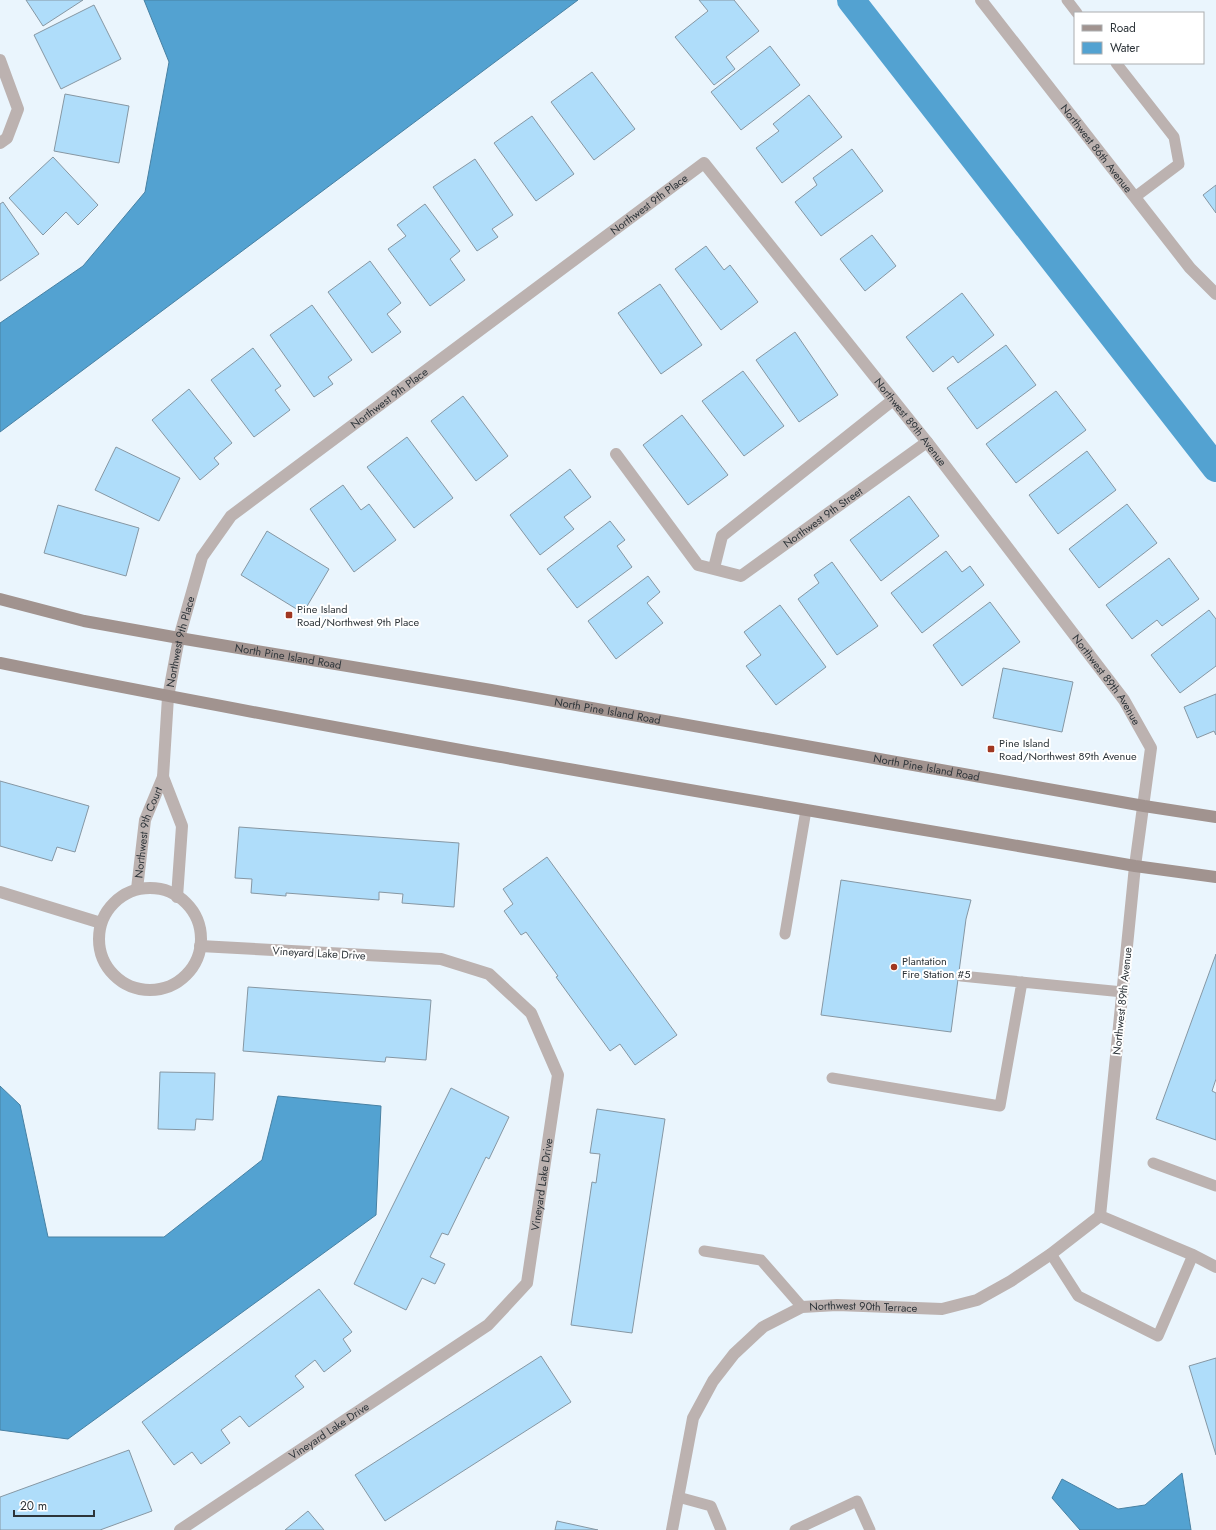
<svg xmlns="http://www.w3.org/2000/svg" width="1216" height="1530" viewBox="0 0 1216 1530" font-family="Jost,sans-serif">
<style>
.water{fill:#53a2d1;stroke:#4881a3}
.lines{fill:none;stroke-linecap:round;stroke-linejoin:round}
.canal{stroke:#53a2d1;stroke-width:28}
.building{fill:#afddfa;stroke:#8697a3}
.service{stroke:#bcb2b0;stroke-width:11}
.minor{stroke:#bcb2b0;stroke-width:12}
.secondary{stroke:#a1938f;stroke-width:12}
.poi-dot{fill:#a03721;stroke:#fff;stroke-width:1.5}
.labels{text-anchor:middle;stroke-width:4;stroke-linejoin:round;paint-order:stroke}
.street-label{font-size:11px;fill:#2d3439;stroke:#fff}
.poi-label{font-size:11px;fill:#2d3439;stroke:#fff;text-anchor:start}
</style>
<rect width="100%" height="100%" fill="#eaf5fd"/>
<!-- water -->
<path class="water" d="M144,0H578L0,432V323L83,266L145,192L169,62Z
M0,1086L20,1105L48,1237H164L262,1160L278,1096L381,1106L376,1215L68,1439L0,1430Z
M1182,1473L1191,1530H1080L1052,1498L1062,1479L1118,1509L1145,1505Z"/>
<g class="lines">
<!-- canal -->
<path class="canal" d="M851,0L1216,468"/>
</g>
<!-- building -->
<path class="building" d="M26,0H83L43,26Z
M699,0H734L759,31L726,57L735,69L714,85L675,37L708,11Z
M94,5L121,59L61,89L34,35Z
M770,46L800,85L741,130L711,92Z
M592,72L635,129L594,160L551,102Z
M65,94L129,106L119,163L54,151Z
M809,95L842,137L782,183L756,148L779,131L773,124Z
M532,116L574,174L536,201L494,143Z
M852,149L883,191L821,236L795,202L817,185L813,178Z
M53,157L98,205L78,225L66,212L43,235L9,198Z
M475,159L513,215L492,229L498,237L477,251L433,187Z
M1216,185V213L1203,195Z
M3,202L39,254L0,281V204Z
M425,204L460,251L450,259L465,280L430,306L388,249L406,236L397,225Z
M872,235L896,266L865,291L840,259Z
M706,246L724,270L730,265L758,302L721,330L675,269Z
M370,261L401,303L387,314L401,332L372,353L328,292Z
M660,284L702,345L661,374L618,313Z
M962,293L994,335L958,363L953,356L933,372L906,337Z
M312,305L352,360L328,377L333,384L314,397L270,335Z
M795,332L838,395L799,422L756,360Z
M1006,345L1036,385L977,429L947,388Z
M253,348L281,386L275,390L290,410L254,437L211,380Z
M743,371L784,426L744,456L702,401Z
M189,389L232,443L214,458L219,464L200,480L152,420Z
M1056,391L1086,430L1016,483L986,444Z
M463,396L508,456L476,481L431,421Z
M682,415L728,475L688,505L643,445Z
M407,437L453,498L414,528L367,467Z
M116,447L180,478L159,521L95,490Z
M1087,451L1116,490L1058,534L1029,495Z
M570,469L591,497L564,517L574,529L540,555L510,515Z
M343,485L361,510L369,504L396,540L354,572L310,509Z
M909,496L939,536L881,581L850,540Z
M1127,504L1157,543L1099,588L1069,549Z
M58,505L139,528L126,576L44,553Z
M610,521L625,540L617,546L632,567L577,608L547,569Z
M267,531L329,569L303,613L241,575Z
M946,551L962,572L970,566L984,585L922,633L891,593Z
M1169,558L1199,599L1162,626L1157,620L1132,639L1106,605Z
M832,562L878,626L837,655L798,599L819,583L814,575Z
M648,576L660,592L647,603L663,623L616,659L588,621Z
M990,602L1020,642L962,686L933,645Z
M780,605L826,667L776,705L746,666L761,655L744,632Z
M1209,610L1216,619V666L1180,693L1151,655Z
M1003,668L1073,682L1062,732L993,718Z
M1216,694V735L1214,731L1197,738L1184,707Z
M0,781L89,806L75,852L57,847L52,861L0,846Z
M239,827L459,843L454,907L402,903L403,894L379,892V900L286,893V896L251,893L252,879L235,878Z
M547,857L677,1035L635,1065L620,1044L610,1051L556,977L558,976L526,932L521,935L504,911L513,904L503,889Z
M841,880L971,900L966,919L951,1032L821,1015Z
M1216,954V1079L1212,1091L1216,1093V1140L1156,1119Z
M248,987L431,1000L426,1060L386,1057L385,1062L243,1051Z
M160,1072L215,1073L213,1120L196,1119L195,1130L158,1129Z
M451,1088L509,1117L489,1159L486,1157L448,1235L442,1233L430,1257L445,1264L435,1284L422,1278L406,1310L354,1284Z
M597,1109L665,1119L632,1333L571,1325L592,1182L596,1183L600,1154L590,1153Z
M319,1289L352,1332L343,1339L351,1351L324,1372L315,1360L295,1376L304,1387L249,1427L240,1416L221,1430L230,1443L201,1464L192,1452L174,1465L142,1422Z
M541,1356L571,1402L385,1521L355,1475Z
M1216,1358V1455L1189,1366Z
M129,1450L152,1511L100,1530H0V1497Z
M308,1511L324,1530H285Z
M557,1521L598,1530H555Z"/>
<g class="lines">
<!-- service -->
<path class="service" d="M1067,0L1077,13
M1116,63L1174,137L1179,164L1135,197
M785,934L806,810
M961,976L1123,992
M832,1078L1000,1106L1022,982
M1153,1163L1216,1186
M704,1251L761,1260L802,1307
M1051,1254L1078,1296L1158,1336L1193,1255
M678,1497L711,1506L721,1530
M795,1530L857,1501L870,1530"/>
<!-- minor -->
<g class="minor">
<path id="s1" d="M981,0L1190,268L1216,294"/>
<path d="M0,60L18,109L7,138L0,143"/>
<path id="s2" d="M616,454L698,565L741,576L927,442"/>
<path d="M714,568L722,536L893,400"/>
<path d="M163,777L182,826L177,897"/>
<circle cx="150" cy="939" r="51"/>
<path id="s3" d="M137,889L145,820L163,777L168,697L179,638L202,557L231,516L704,163L927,442L1124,700L1151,748L1135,866L1100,1216L1193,1255L1216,1267"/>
<path d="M0,892L101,923"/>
<path id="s4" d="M180,1530L488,1325L527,1283L558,1075L531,1013L489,974L441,959L200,946"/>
<path id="s5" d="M672,1530L693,1418L713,1381L734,1354L763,1327L802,1307L837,1305L942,1309L977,1300L1011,1281L1051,1254L1100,1216"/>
</g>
<!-- secondary -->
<g class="secondary">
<path id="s6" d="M0,599L84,621L179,638L491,690L1144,806L1216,817"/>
<path d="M0,663C377,739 756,801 1135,866L1216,877"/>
</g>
</g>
<!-- markers -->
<g class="poi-dot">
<rect x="285" y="611" width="8" height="8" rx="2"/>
<rect x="987" y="745" width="8" height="8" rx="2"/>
<circle cx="894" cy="967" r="4"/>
</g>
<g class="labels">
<!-- street labels -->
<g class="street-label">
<text dy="4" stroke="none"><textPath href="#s1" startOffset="188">Northwest 86th Avenue</textPath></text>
<text dy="4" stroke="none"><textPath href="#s3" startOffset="912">Northwest 9th Place</textPath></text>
<text dy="4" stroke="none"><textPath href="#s3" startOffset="588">Northwest 9th Place</textPath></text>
<text dy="4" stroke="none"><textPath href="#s3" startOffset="1312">Northwest 89th Avenue</textPath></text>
<text dy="4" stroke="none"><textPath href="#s2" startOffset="283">Northwest 9th Street</textPath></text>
<text dy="4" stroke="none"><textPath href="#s3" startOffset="253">Northwest 9th Place</textPath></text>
<text dy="4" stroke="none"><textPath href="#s6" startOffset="294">North Pine Island Road</textPath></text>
<text dy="4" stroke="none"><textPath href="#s3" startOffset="1636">Northwest 89th Avenue</textPath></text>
<text dy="4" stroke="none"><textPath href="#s6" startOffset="618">North Pine Island Road</textPath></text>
<text dy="4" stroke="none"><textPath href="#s6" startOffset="942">North Pine Island Road</textPath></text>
<text dy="4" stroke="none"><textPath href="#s3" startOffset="58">Northwest 9th Court</textPath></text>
<text transform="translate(319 953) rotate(3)" y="4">Vineyard Lake Drive</text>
<text transform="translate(1122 1001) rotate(-84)" y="4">Northwest 89th Avenue</text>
<text dy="4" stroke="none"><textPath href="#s4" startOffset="527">Vineyard Lake Drive</textPath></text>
<text dy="4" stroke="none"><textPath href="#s5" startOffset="335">Northwest 90th Terrace</textPath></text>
<text dy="4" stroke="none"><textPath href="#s4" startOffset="179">Vineyard Lake Drive</textPath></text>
</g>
<!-- poi labels -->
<g class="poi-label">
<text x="297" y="613">Pine Island<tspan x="297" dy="13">Road/Northwest 9th Place</tspan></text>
<text x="999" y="747">Pine Island<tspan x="999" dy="13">Road/Northwest 89th Avenue</tspan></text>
<text x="902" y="965">Plantation<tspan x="902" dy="13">Fire Station #5</tspan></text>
</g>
</g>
<!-- legend -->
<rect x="1074" y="12" width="130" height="52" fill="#ffffff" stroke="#abaeb0"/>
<rect x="1082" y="25" width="20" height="6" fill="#a1938f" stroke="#abaeb0"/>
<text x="1110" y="32" font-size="12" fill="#2d3439">Road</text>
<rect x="1082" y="42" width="20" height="12" fill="#53a2d1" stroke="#abaeb0"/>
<text x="1110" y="52" font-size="12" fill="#2d3439">Water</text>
<!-- scale -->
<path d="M14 1510v6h80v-6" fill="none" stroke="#2d3439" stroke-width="2"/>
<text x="20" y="1510" font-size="12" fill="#2d3439" stroke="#ffffff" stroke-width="3" paint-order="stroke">20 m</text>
</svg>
